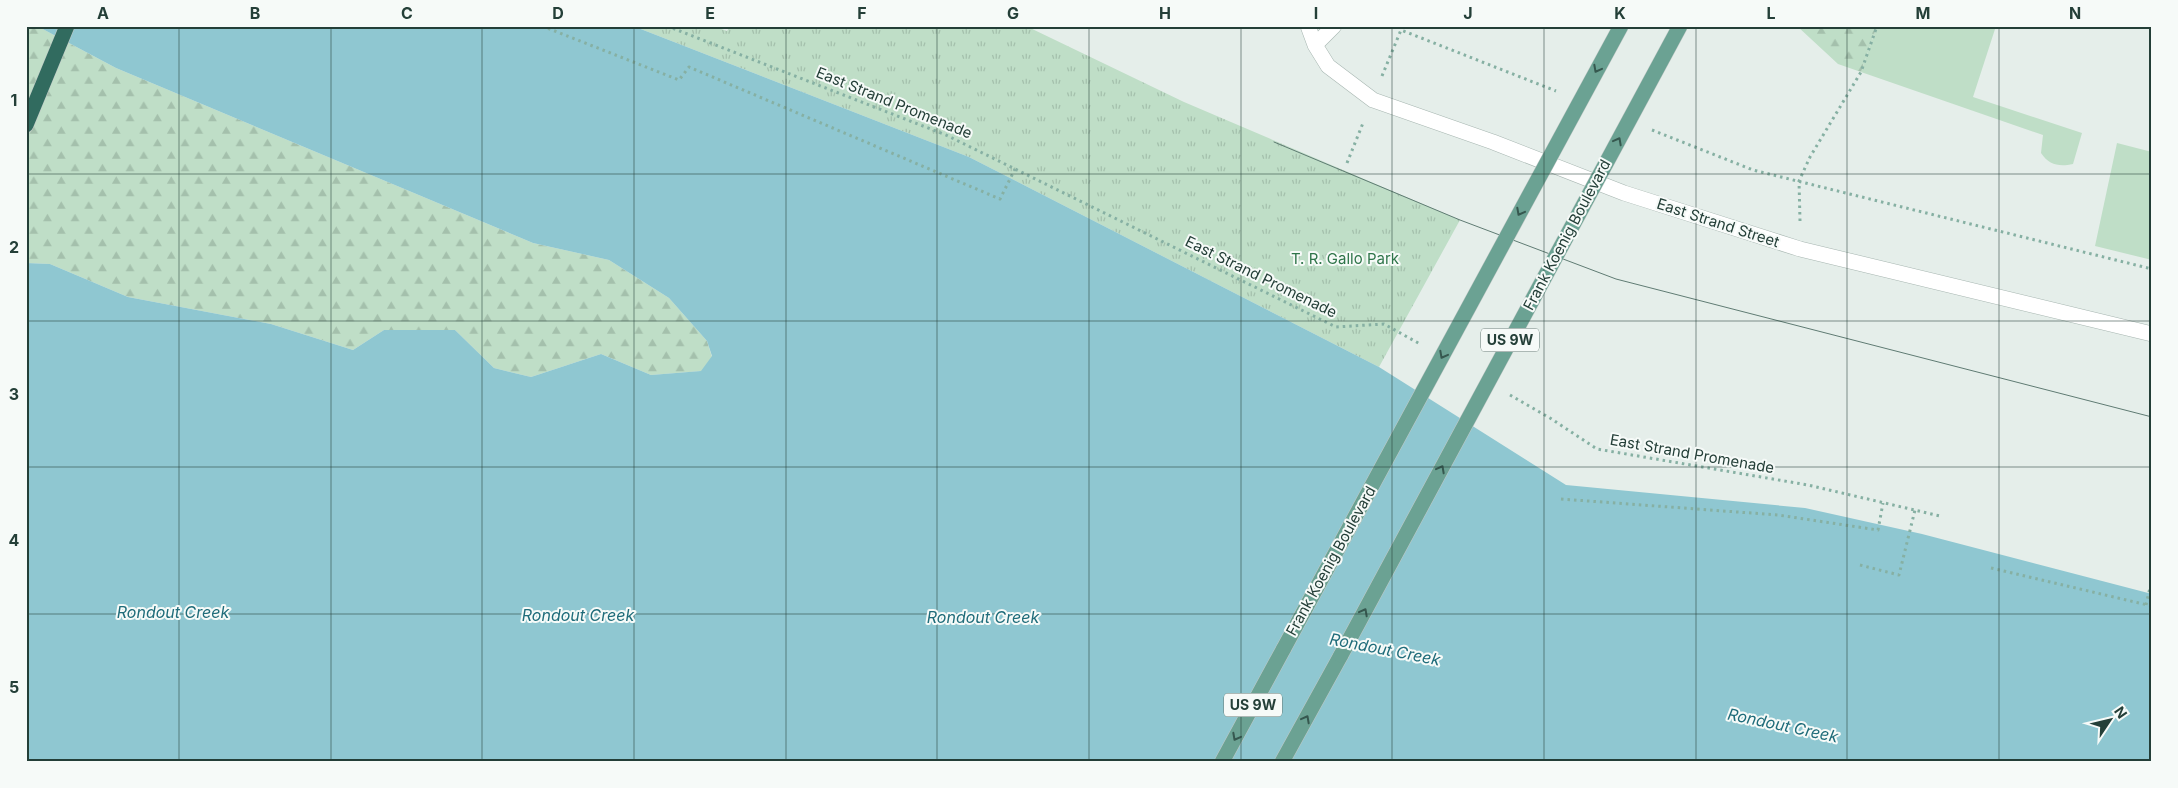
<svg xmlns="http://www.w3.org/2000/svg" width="2178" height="788" viewBox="0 0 2178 788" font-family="Inter,sans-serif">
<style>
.green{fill:#bfdec7}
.forest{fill:url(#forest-firs)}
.park{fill:url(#park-tufts)}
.water{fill:#8fc7d1}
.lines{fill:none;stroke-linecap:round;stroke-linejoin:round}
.minor-casing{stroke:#a7b6b1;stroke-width:16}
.major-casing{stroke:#c2c9c7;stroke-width:16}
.highway-casing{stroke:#c2c9c7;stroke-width:16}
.path{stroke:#86b0a3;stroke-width:3;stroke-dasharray:2.5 4;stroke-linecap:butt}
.minor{stroke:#fff;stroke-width:15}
.major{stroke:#6ba293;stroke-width:15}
.highway{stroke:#316b5f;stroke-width:15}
.tram{stroke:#5f7b73;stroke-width:1}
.major-bridge-casing{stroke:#c2c9c7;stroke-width:16;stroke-linecap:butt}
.major-bridge{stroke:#6ba293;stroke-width:15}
.oneway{stroke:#36584f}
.grid{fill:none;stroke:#243f38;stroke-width:1;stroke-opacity:0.55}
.labels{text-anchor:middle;stroke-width:4;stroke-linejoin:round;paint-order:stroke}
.shield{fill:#f6faf8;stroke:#637772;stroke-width:1}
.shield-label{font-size:14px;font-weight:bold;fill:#243f38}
.street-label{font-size:15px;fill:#243f38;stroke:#f6faf8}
.park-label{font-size:15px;fill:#2f754a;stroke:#f6faf8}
.water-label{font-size:16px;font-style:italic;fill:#1f6c7a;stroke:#f6faf8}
.neatline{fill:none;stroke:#243f38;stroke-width:2}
.grid-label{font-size:16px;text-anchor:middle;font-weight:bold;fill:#243f38}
</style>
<defs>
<pattern id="forest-firs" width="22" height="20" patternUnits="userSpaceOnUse" patternTransform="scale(1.25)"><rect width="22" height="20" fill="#bfdec7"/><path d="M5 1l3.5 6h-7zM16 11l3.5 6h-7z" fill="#a4c0ac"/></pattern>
<pattern id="park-tufts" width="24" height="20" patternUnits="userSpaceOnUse" patternTransform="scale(1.25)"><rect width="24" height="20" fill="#bfdec7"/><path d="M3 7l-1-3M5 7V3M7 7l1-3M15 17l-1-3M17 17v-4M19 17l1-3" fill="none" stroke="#a4c0ac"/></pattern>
</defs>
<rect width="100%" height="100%" fill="#e5eeea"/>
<!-- green -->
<path class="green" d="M1877,26H1996L1973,97L2082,133L2073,164C2059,167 2049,165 2041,153L2043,135L1861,72Z
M2117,143L2152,152V260L2095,246Z"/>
<!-- forest -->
<path class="forest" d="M26,26H37L116,68L533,243L609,260L669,298L707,341L712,357L702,371L651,375L601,354L531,377L494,368L455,330H384L353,350L271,324L128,297L50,264L26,263Z
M1797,26H1877L1861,72L1838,64Z"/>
<!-- park -->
<path class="park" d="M633,26H713L727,31L730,26H1026L1184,102L1460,220L1379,367L969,157Z"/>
<!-- water -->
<path class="water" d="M37,26H633L969,157L1379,367L1566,485L1805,508L1922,534L2152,594V762H26V263L50,264L128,297L271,324L353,350L384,330H455L494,368L531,377L601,354L651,375L701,371L712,356L707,341L669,298L609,260L533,243L116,68Z"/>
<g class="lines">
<!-- minor casing -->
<g class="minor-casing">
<path id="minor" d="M1308,26L1315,45L1328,66L1373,100L1493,142L1624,193L1800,249L2152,334
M1315,45L1334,26"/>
</g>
<!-- major casing -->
<g class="major-casing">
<path id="major" d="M1222,762L1284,648
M1282,762L1341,655"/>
</g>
<!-- highway casing -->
<g class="highway-casing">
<path id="highway" d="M26,125L67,26"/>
</g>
<!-- path -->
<path class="path" d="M542,26L679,80L689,67L1000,199L1015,169
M667,26L946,135L1336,327L1384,324L1420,344
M1400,26L1401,30L1556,91
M1382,76L1401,30
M1652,130L1753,170L2152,269
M1347,163L1363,123
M1800,221L1799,181L1810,157L1861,72L1877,26
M1510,395L1550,418L1597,449L1808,485L1940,516
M1561,499L1778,515L1878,530L1883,503
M1860,565L1899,575L1915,510
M1991,568L2152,606
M2146,605L2152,579"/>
<!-- minor -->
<use href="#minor" class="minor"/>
<!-- major -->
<use href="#major" class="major"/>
<!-- highway -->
<use href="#highway" class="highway"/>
<!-- tram -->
<path class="tram" d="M1274,142L1460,220L1616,279L2152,417"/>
<!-- major-bridge casing -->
<g class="major-bridge-casing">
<path id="major-bridge" d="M1284,648L1621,26
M1341,655L1680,26"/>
</g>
<!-- major-bridge -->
<use href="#major-bridge" class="major-bridge"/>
</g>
<!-- one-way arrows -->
<defs><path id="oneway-chevron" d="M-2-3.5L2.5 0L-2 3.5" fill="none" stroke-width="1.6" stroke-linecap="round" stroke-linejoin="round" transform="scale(1.25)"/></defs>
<g class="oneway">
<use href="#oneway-chevron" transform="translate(1597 69) rotate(118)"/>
<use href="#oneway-chevron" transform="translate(1618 141) rotate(-62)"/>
<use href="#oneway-chevron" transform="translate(1520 212) rotate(118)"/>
<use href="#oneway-chevron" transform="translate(1443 355) rotate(118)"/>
<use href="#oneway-chevron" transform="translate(1441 469) rotate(-62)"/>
<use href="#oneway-chevron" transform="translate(1364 612) rotate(-62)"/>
<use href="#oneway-chevron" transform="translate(1306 719) rotate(-62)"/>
<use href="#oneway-chevron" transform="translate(1236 737) rotate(118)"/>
</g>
<!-- grid -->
<path class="grid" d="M179,26V762M331,26V762M482,26V762M634,26V762M786,26V762M937,26V762M1089,26V762M1241,26V762M1392,26V762M1544,26V762M1696,26V762M1847,26V762M1999,26V762M26,174H2152M26,321H2152M26,467H2152M26,614H2152"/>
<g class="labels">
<!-- shield labels -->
<g class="shield">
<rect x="1481" y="328.5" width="58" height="23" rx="4"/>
<rect x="1224" y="693.5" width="58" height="23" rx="4"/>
</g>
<g class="shield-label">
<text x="1510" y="345">US 9W</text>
<text x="1253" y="710">US 9W</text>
</g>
<!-- street labels -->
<g class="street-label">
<text transform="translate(894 103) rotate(22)" y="5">East Strand Promenade</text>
<text transform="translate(1718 223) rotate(18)" y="5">East Strand Street</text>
<text transform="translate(1567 235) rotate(-62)" y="5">Frank Koenig Boulevard</text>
<text transform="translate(1261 277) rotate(26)" y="5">East Strand Promenade</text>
<text transform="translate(1692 454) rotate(10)" y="5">East Strand Promenade</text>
<text transform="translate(1331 561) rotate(-61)" y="5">Frank Koenig Boulevard</text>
</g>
<!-- park labels -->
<g class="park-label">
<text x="1345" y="264">T. R. Gallo Park</text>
</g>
<!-- water labels -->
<g class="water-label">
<text x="173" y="618">Rondout Creek</text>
<text x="578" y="621">Rondout Creek</text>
<text x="983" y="623">Rondout Creek</text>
<text transform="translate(1385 649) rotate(11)" y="6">Rondout Creek</text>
<text transform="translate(1783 725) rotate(12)" y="6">Rondout Creek</text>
</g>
</g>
<!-- border -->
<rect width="2178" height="788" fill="none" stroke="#f6faf8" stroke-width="55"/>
<!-- north arrow -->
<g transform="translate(2110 720) rotate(55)" stroke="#f6faf8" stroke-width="4" paint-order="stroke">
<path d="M0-4L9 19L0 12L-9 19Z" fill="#243f38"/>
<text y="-8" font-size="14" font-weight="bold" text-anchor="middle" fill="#243f38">N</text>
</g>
<rect x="28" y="28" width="2122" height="732" class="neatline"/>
<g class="grid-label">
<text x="103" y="19">A</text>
<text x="255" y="19">B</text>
<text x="407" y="19">C</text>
<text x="558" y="19">D</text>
<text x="710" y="19">E</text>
<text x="862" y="19">F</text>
<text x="1013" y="19">G</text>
<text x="1165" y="19">H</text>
<text x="1316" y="19">I</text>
<text x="1468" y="19">J</text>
<text x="1620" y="19">K</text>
<text x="1771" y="19">L</text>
<text x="1923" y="19">M</text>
<text x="2075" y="19">N</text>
<text x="14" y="106">1</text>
<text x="14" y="253">2</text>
<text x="14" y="400">3</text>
<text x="14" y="546">4</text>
<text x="14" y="693">5</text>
</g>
</svg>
